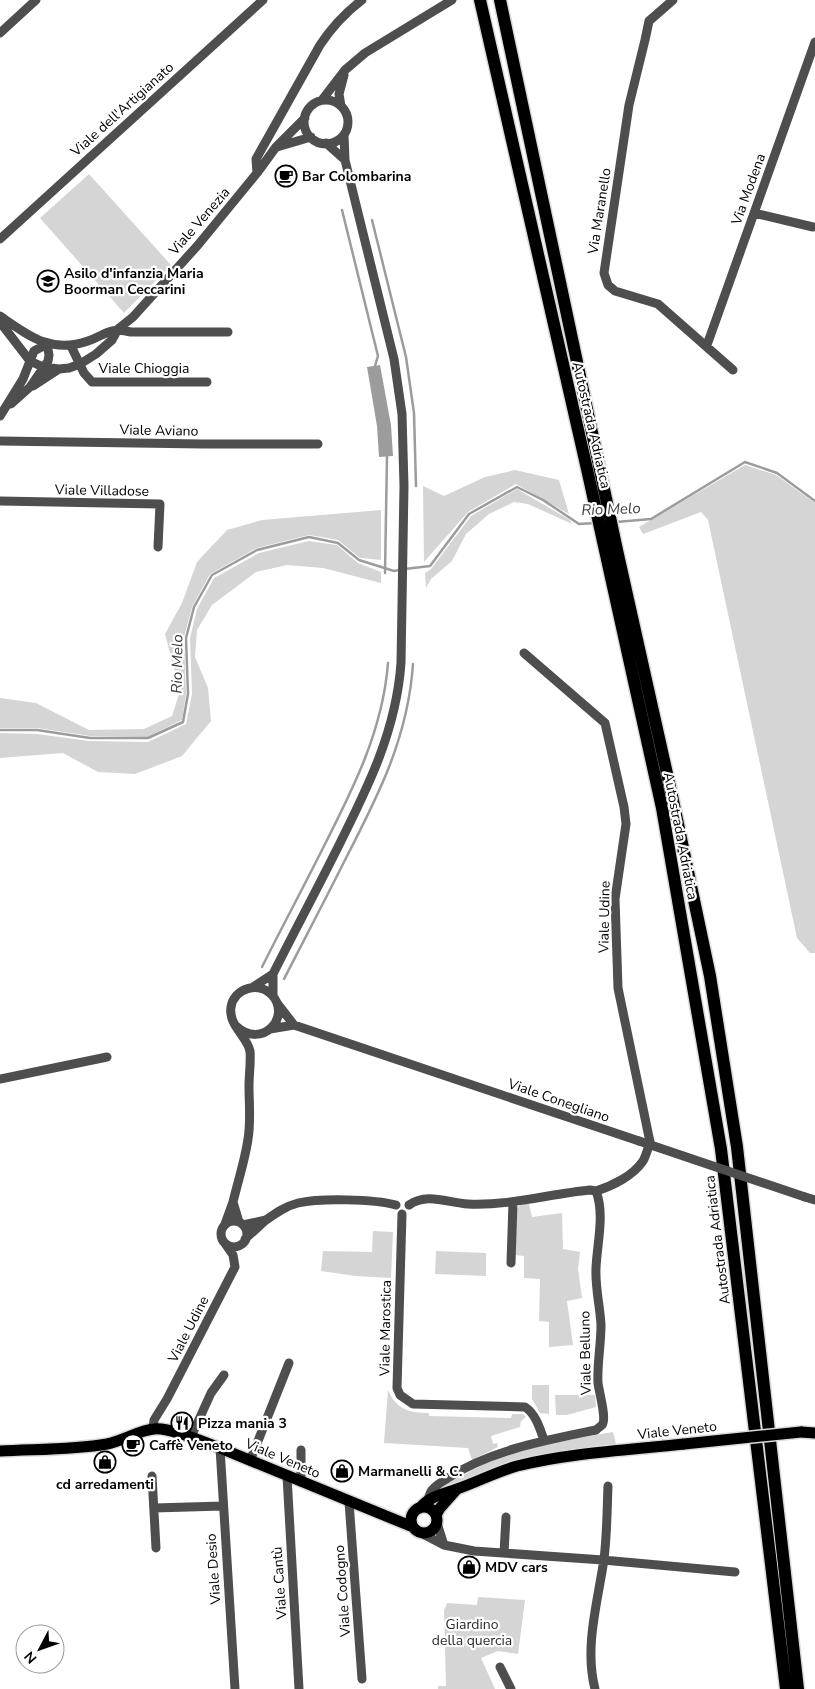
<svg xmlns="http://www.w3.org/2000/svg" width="815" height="1689" viewBox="0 0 815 1689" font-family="'Nunito Sans',sans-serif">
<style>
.green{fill:#d5d5d5}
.water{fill:#9c9c9c}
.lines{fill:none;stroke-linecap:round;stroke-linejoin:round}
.stream{stroke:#9c9c9c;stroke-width:2.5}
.major-casing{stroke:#dbdbdb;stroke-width:14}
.highway-casing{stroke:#dbdbdb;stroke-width:15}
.minor{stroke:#4e4e4e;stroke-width:9}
.major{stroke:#000;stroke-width:11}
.highway{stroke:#000;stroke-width:12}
.major-bridge-casing{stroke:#dbdbdb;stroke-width:14;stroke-linecap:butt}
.minor-bridge{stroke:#4e4e4e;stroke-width:9}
.major-bridge{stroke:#000;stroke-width:11}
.labels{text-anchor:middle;stroke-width:4.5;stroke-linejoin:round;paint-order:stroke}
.street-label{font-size:14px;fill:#000;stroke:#fff}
.poi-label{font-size:14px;font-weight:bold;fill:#000;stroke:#fff;text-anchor:start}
.park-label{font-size:14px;fill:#2c2c2c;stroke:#fff}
.water-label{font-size:15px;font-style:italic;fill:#3d3d3d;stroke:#fff}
</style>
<rect width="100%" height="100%" fill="#fff"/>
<!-- green -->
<path class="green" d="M89,174L171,265L124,313L40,218Z
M745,465L776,475L815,503V953H810L797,938L708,520L701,512L643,534L639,527Z
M515,470L559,480L569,514L516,484L468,512L424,562L423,486L444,496L485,477Z
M517,489L570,520L572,524L528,504L514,502L489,514L466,534L452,561L431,579L426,588L425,573L431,569L471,516Z
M381,510V560L360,558L338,540L309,535L257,548L210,574L192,607L184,637L186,694L182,720L147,737L90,736L37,728H0V698L36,703L89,730L144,729L172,716L180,691L165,634L182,603L197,562L227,530L262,520Z
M309,541L337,545L358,563L381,572V583L323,568L287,565L256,572L212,605L197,630L195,657L208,688L211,721L182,756L135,774L98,772L63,753L0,758V733L37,734L89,741L148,742L186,724L192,694L190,638L197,609L214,578L259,553Z
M523,1204H529L532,1217L562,1213L563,1249L580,1252L578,1269L582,1298L567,1301L573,1345L549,1347V1322L539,1321L540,1279L524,1278V1256L515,1255L516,1210L519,1206Z
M373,1231L393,1232L391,1278L356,1276L321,1271L323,1251L372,1252Z
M436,1251L486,1253V1276L435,1274Z
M532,1385H549V1414L540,1413L532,1399Z
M388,1390C396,1409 409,1413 429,1413V1416L511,1418L512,1414H523L526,1417L521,1421L520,1427L491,1436L493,1444L497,1443L498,1447L472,1460L468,1448L384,1443Z
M555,1395H595L596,1407L567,1415H556Z
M613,1432L616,1444L523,1458L503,1465L443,1491L445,1485C461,1476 477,1467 493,1460C531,1445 573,1439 613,1432Z
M478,1597L525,1600L518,1654L498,1651L481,1658L495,1689H438V1686H446L444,1611L447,1603L477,1605Z"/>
<!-- water -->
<path class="water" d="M380,365L391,425L393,456L379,457L377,426L367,367Z"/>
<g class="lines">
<!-- stream -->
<path class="stream" d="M342,210L378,356L375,366
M372,220L406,357L414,413L416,486
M616,522L651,519L745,462L777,473L815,501
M405,569L430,566L469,514L517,487L543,500L579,524L595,523
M385,573L387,456
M0,730H37L90,738H148L183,722L188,694L186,638L194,607L212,575L257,550L309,537L338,543L359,560L394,571L399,570
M262,967C282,927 303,888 323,848C353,789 383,730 388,663
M284,979C304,940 325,900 345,860C378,796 408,738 413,664"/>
<!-- major casing -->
<g class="major-casing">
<path id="major" d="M801,1432L815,1433
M0,1451C35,1449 72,1450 107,1444C122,1441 140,1430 154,1429C169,1427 204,1442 220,1448L413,1527
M411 1520a13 13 0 1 1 26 0a13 13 0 1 1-26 0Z
M420,1508C430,1496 443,1494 457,1489C477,1482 496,1472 517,1466C570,1453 629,1450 684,1444
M436,1515L440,1508L456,1490"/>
</g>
<!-- highway casing -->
<g class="highway-casing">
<path id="highway" d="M480,0L587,469L662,808L721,1149L786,1689
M500,0L617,550L674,805L710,976L737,1147L798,1689"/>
</g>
<!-- minor -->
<path class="minor" d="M673,0L649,21L645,40L629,105L604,273L608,285L615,291L658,304L733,370
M0,33L36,0
M322,100L345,70L365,53L452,0
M304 122a22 22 0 1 1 44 0a22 22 0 1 1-44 0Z
M341,106L339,94L344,75
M326,143L345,160
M277,147L311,137
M257,173L256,159L320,45C332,27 345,13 362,0
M754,213L813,227
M0,239L263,0
M0,316C29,336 51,354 88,341C107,334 109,327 131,332H228
M0,322L30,361L43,367L59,369L69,368L80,364L96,354L112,340L118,329L133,317L198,245L257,173L276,147L305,118
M707,345L815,42
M71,346L84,373L92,382H207
M33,386L59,369
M11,404L30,387L48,361L49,355L47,344
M0,416L23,379L34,351L47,344
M0,441L203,444H318
M0,501L160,504L158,547
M524,653L605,723L624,807L626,824L615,899L618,988L650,1142C648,1148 646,1156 643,1161C633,1176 612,1186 596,1191
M253,987L273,974
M273,995V974C293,934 314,895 334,855C365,793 396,734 401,663L404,486L402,414L394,359L345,160L344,135
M277,1003L294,1025
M270,1029L294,1025L639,1141
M0,1079L107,1057
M805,1197L815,1200
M233,1202C238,1181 245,1160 248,1139C251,1122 249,1103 249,1086C249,1075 251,1062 250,1051C247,1036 228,1025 231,1007C234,988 259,981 272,995C292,1017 262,1050 236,1026
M409,1205C427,1192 448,1203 468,1204C509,1206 549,1194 590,1190L596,1191C605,1214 597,1244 596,1268C595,1287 600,1306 601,1325C601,1345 597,1364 598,1383C599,1392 607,1419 602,1425C602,1425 597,1429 596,1430C547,1440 491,1450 448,1478C443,1481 436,1485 432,1490C430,1492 429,1497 428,1500
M402,1214L397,1388L400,1395L413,1404L525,1407C536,1414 540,1429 544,1440
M266,1220C276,1213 286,1206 298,1203C320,1198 374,1199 396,1205
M221 1234a13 13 0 1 1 26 0a13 13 0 1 1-26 0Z
M225,1224L233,1202L239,1222
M243,1225L266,1220L245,1239
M511,1263L513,1202
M153,1429L154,1420L167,1399L235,1267L233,1255L224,1242
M191,1437L211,1393L224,1375
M220,1448L235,1689
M250,1461L289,1363
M152,1476L156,1548
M287,1476L299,1689
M301,1482V1450
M349,1502L362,1679
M154,1508L223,1506
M421,1533L444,1545L437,1523
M444,1545L474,1551L603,1560L735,1572
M504,1553L506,1517
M500,1667L511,1689
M595,1689C584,1647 598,1601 604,1559C607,1535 607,1511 608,1486"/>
<!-- major -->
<use href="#major" class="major"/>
<!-- highway -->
<use href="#highway" class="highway"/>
<!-- major-bridge casing -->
<g class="major-bridge-casing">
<path id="major-bridge" d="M684,1444L801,1432"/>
</g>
<!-- minor-bridge -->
<path class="minor-bridge" d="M639,1141L805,1197"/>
<!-- major-bridge -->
<use href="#major-bridge" class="major-bridge"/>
</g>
<!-- icons -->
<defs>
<g id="cafe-ring" transform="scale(1.125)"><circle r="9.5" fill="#fff" stroke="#000" stroke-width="1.5"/><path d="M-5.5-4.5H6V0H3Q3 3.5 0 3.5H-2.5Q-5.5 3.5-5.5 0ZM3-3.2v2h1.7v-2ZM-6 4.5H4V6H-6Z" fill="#000"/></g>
<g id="school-ring" transform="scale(1.125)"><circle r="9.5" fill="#fff" stroke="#000" stroke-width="1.5"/><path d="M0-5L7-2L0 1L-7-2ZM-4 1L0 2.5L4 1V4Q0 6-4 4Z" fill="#000"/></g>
<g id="restaurant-ring" transform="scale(1.125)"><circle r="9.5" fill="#fff" stroke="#000" stroke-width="1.5"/><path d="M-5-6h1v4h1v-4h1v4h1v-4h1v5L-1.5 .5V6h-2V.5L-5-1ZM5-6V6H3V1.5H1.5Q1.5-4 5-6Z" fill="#000"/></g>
<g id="shop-ring" transform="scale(1.125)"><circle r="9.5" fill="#fff" stroke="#000" stroke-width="1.5"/><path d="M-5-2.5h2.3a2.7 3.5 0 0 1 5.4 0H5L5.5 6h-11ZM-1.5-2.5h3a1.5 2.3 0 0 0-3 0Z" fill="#000"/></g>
</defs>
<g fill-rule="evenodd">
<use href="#cafe-ring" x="286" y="176"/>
<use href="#school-ring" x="48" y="281"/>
<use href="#restaurant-ring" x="182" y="1423"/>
<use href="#cafe-ring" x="133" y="1445"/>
<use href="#shop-ring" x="105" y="1462"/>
<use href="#shop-ring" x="342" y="1471"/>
<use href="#shop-ring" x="469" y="1567"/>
</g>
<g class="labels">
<!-- street labels -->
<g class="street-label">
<text transform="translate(122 109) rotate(-42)" y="5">Viale dell'Artigianato</text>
<text transform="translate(748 189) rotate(-70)" y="5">Via Modena</text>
<text transform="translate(599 211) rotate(-81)" y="5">Via Maranello</text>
<text transform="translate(199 221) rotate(-49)" y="5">Viale Venezia</text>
<text x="144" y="373">Viale Chioggia</text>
<text transform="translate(592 425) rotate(77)" y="5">Autostrada Adriatica</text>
<text transform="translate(159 430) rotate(1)" y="5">Viale Aviano</text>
<text transform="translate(102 490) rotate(1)" y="5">Viale Villadose</text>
<text transform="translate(681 836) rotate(79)" y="5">Autostrada Adriatica</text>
<text transform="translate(604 917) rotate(-89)" y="5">Viale Udine</text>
<text transform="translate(559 1100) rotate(19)" y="5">Viale Conegliano</text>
<text transform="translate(717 1240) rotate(-97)" y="5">Autostrada Adriatica</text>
<text transform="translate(385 1328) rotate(-89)" y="5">Viale Marostica</text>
<text transform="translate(188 1329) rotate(-63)" y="5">Viale Udine</text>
<text transform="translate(585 1353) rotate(-91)" y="5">Viale Belluno</text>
<text transform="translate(677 1430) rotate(-6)" y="5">Viale Veneto</text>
<text transform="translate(283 1458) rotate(23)" y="5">Viale Veneto</text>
<text transform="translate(213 1569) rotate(-94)" y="5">Viale Desio</text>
<text transform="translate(279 1583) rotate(-94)" y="5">Viale Cantù</text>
<text transform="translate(342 1591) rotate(-94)" y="5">Viale Codogno</text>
</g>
<!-- poi labels -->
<g class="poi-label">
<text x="302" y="181">Bar Colombarina</text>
<text x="64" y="278">Asilo d'infanzia Maria<tspan x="64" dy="16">Boorman Ceccarini</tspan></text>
<text x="198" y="1428">Pizza mania 3</text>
<text x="149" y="1450">Caffè Veneto</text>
<text x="358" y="1476">Marmanelli &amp; C.</text>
<text x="105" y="1489" text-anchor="middle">cd arredamenti</text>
<text x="485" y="1572">MDV cars</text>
</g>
<!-- park labels -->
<g class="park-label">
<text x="472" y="1629">Giardino<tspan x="472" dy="16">della quercia</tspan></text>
</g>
<!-- water labels -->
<g class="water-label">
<text transform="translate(611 509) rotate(-2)" y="5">Rio Melo</text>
<text transform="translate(177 664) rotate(-89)" y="5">Rio Melo</text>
</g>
</g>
<!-- north arrow -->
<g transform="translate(40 1649) rotate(229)"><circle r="24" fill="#ffffff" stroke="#999999"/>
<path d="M0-4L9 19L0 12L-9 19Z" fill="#000000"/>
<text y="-8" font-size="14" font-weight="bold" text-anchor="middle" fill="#000000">N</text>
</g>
</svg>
